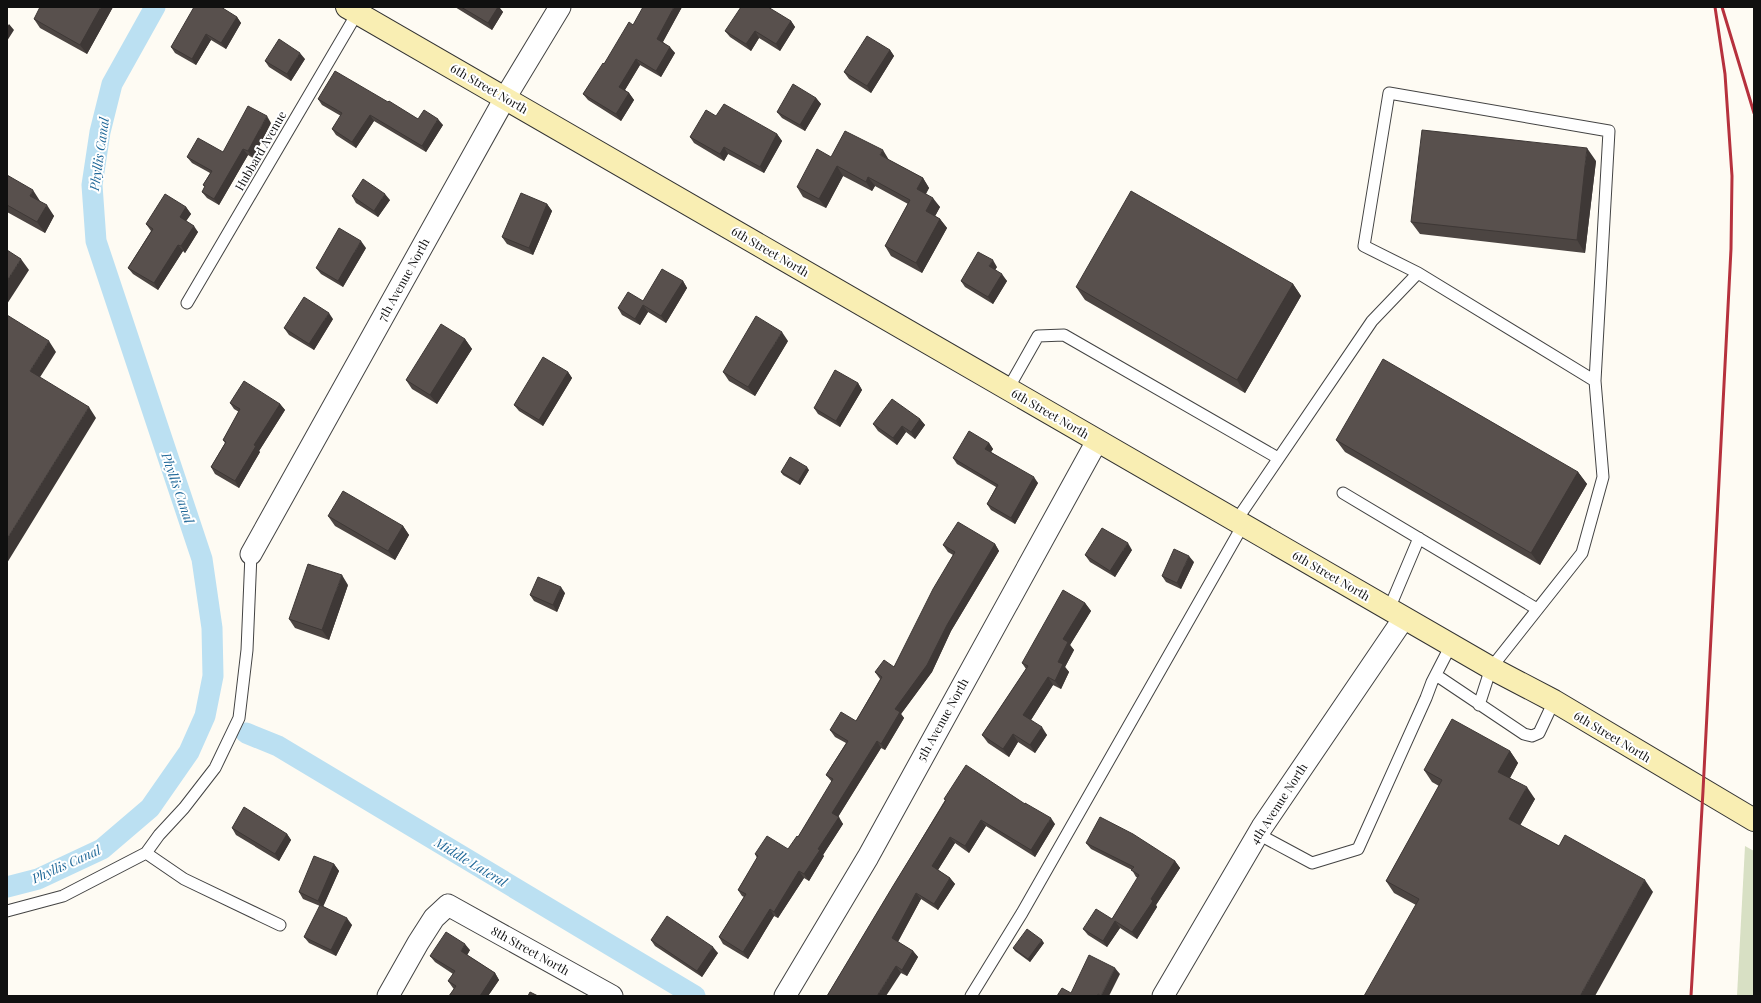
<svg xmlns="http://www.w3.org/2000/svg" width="1761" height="1003" viewBox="0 0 1761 1003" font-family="'Playfair Display',serif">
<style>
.cemetery{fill:#d8e0c4}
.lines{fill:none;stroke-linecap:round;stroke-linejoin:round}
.canal{stroke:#bbe0f2;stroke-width:21}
.lane-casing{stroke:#434343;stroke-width:13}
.street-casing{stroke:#434343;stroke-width:23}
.secondary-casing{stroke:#323232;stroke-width:24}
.lane{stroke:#fff;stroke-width:11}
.street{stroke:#fff;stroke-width:21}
.secondary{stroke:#f9eeb3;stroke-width:22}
.rail{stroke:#b6313d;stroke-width:3}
.wall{fill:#4c4542}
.shaded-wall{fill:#3e3836}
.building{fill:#58504d;stroke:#3e3836}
.labels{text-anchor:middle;stroke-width:4;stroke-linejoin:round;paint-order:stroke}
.street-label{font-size:12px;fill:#101010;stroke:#fff}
.water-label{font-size:13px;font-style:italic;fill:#216999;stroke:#fff}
</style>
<rect width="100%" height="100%" fill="#fefbf3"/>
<!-- cemetery -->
<path class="cemetery" d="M1745,846L1754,851V996H1737Z"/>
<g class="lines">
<!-- canal -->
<path class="canal" d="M246,733L278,746L695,996
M7,887L38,879L102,849L150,808L189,752L205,716L213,676L212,628L202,559L96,241L92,185L100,132L112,84L155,7"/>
<!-- lane casing -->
<g class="lane-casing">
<path id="lane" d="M187,303L359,10
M1008,389L1038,336L1064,335L1278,458
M1343,493L1537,609
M1236,521L1372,321L1418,273
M1389,609L1419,538
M1436,675L1524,734L1532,736L1539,733L1554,701
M1479,705L1491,668L1582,553L1603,477L1595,381L1609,131L1389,93L1364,246L1418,273L1595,381
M1258,834L1312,863L1358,849L1426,698L1432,682L1451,645
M146,853L184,879L280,925
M7,911L63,896L146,853L159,835L184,808L215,768L239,718L247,650L251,554
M971,996L1022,913L1243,525"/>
</g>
<!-- street casing -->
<g class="street-casing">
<path id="street" d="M251,554L505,98L560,7
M388,996L418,943L434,918L448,905L612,996
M785,996L868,857L1097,441
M1163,996L1262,827L1404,618"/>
</g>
<!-- secondary casing -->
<g class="secondary-casing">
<path id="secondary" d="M347,7L1491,668L1554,701L1754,820"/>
</g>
<!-- lane -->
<use href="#lane" class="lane"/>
<!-- street -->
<use href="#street" class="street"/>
<!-- secondary -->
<use href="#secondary" class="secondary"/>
<!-- rail -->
<path class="rail" d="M1722,7L1754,113
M1691,996L1703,791L1731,249L1732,176L1725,74L1715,7"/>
</g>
<!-- wall -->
<path class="wall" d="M113,7L87,54L40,28L34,19Z
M455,7H499L503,12L492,30Z
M682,7L663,42L675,53L661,77L640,65L625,90L629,93L634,100L621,121L588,100L583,94L604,64L633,25Z
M237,17L241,23L226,49L211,40L196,65L175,53L171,47Z
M791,21L795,27L780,51L759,38L751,51L730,37L725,31Z
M890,50L894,56L871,93L849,79L844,72Z
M305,59L291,81L269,67L265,61Z
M816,98L821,104L805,131L782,118L777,112Z
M318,99L388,102L418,119L443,125L426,152L374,121L356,148L336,135L332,129L341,116L322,105Z
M716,116L777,134L782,141L764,173L728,154L724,161L694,143L690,137Z
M271,123L253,158L248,155L219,205L207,198L202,192L205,187L203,185L210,173L192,163L187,157L223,152Z
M831,157L889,160L923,178L929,188L926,194L940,207L935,216L940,219L947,228L922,273L891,256L885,246L908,204L875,186L872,191L843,176L826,208L803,197L797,187Z
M1596,161L1585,253L1420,234L1411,222Z
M7,175L40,201L54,216L45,233L7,212Z
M352,196L390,200L378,217L356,203Z
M547,204L552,211L533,255L507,244L502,237Z
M186,207L191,214L186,221L198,232L185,253L183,251L158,290L133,274L128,268L151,231L146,224Z
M366,248L343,287L321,274L316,268Z
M997,267L995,270L1007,281L993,304L965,287L961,281Z
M683,281L687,288L666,323L648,312L640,325L622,315L618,308L643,301Z
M1293,284L1301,296L1245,393L1085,300L1076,287Z
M333,319L314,350L289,335L284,328Z
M465,339L472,349L437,404L412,389L406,380Z
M788,341L755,396L729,381L723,372Z
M568,372L572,378L543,426L519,411L514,405Z
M858,383L862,390L840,427L818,414L814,408Z
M230,403L280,404L285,410L259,451L260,452L239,488L215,474L211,467L225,443L223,440L239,412L234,409Z
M920,419L925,425L915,439L906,432L897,445L878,431L873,424Z
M1336,440L1578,472L1587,484L1540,565L1345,452Z
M989,443L993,449L991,452L1038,483L1015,524L991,510L987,504L996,487L957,464L953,458Z
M809,470L800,485L783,475L781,472Z
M328,516L403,526L409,535L395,560L335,526Z
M995,544L999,551L951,631L932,672L901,714L904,718L885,750L881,748L838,817L843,824L823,855L824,856L809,881L804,878L778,918L774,916L748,959L723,944L719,937L744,897L742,896L738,890L757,858L755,854L788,849L798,837L832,782L826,775L846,743L835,737L830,730L856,721L880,679L875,672L894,667L953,555L948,552L943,545Z
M1132,550L1115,577L1090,562L1085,555Z
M1194,562L1181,589L1166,582L1162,576Z
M348,585L329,640L295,628L289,619Z
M565,593L557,612L534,601L530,595Z
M1085,603L1091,611L1070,645L1074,650L1065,667L1069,672L1061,689L1053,685L1031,720L1047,735L1035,753L1018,742L1009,757L988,743L982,735L1026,669L1022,663Z
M1510,751L1518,763L1510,778L1535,799L1520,825L1559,846L1653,892L1416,905L1394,893L1386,881L1439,786L1432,782L1424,770Z
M944,799L1055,824L1035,857L986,826L969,853L955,843L938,870L950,878L955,884L938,910L921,899L898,942L913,951L918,957L907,976L901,973L827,996L945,800Z
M232,828L287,834L291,840L279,861L236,835Z
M1086,843L1175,861L1180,868L1156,905L1157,907L1137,939L1120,928L1107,947L1088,935L1083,929L1112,919L1138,878L1136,877L1132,870L1091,849Z
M334,864L339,871L323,906L352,925L336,956L309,943L304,937L320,906L303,899L299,892Z
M651,940L718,953L702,977L655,946Z
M1044,943L1030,962L1015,951L1013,948Z
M470,950L467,955L495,973L499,980L488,996H449L454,989L453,988L448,981L453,974L435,962L430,956Z"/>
<!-- shaded-wall -->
<path class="shaded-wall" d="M101,7H113L87,54L80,45Z
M498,7H499L503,12L492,30L488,23Z
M674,7H682L661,45L657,39Z
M237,17L241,23L226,49L221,43Z
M791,21L795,27L780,51L776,44Z
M9,24L14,30L7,41V27Z
M755,31L759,38L751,51L746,44Z
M206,34L211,40L196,65L192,59Z
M670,47L675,53L661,77L656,71Z
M890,50L894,56L871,93L867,86Z
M300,53L305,59L291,81L287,74Z
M636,59L640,65L623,93L619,87Z
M629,93L634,100L621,121L616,114Z
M816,98L821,104L805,131L800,125Z
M370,115L374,121L356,148L352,142Z
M267,116L271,123L253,158L248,151Z
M438,119L443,125L426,152L422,146Z
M777,134L782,141L764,173L760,167Z
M724,147L728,154L724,161L720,154Z
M1587,148L1596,161L1585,253L1577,240Z
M243,149L248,155L219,205L214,199Z
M883,150L889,160L880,155Z
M837,166L843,176L826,208L819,199Z
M868,177L875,186L872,191L866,182Z
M923,178L929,188L923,198L917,189Z
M33,190L40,201L30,196Z
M385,194L390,200L378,217L374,211Z
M933,198L940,207L933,220L926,211Z
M547,204L552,211L533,255L529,248Z
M47,205L54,216L45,233L37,222Z
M186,207L191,214L184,224L180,217Z
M940,219L947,228L922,273L916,263Z
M194,226L198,232L185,253L181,246Z
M361,241L366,248L343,287L338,281Z
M178,245L183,251L158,290L154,283Z
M21,259L29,270L7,304V281Z
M993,260L997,267L993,273L989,266Z
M1002,274L1007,281L993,304L988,297Z
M683,281L687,288L666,323L661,316Z
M1293,284L1301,296L1245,393L1237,380Z
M643,305L648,312L640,325L635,319Z
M329,313L333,319L314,350L309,344Z
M782,332L788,341L755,396L748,387Z
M465,339L472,349L437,404L430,395Z
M49,341L56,352L37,382L30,371Z
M568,372L572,378L543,426L539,420Z
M858,383L862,390L840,427L836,421Z
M280,404L285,410L259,451L260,452L239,488L235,481L254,445Z
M89,407L96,418L7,563V539Z
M920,419L925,425L915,439L911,432Z
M902,426L906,432L897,445L893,438Z
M989,443L993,449L989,455L985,449Z
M807,467L809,470L800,485L798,482Z
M1578,472L1587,484L1540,565L1531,553Z
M1034,477L1038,483L1015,524L1011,518Z
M403,526L409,535L395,560L388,551Z
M1128,543L1132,550L1115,577L1110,571Z
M995,544L999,551L951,631L932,672L901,714L904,718L885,750L881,744L895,709L947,625Z
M1189,556L1194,562L1181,589L1177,583Z
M342,575L348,585L329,640L322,630Z
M561,587L565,593L557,612L553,605Z
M1085,603L1091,611L1070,645L1074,650L1065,667L1069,672L1061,689L1055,681L1063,639Z
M1048,677L1053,685L1029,723L1023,715Z
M1042,727L1047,735L1035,753L1030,745Z
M1013,734L1018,742L1009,757L1003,749Z
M877,741L881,748L836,820L832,813Z
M1510,751L1518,763L1507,783L1498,772Z
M1527,787L1535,799L1517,831L1509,819Z
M839,817L843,824L823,855L824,856L809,881L804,874L818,849Z
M1051,818L1055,824L1035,857L1031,850Z
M981,820L986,826L969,853L965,846Z
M287,834L291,840L279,861L275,854Z
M950,837L955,843L936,873L932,866Z
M1175,861L1180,868L1156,905L1157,907L1137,939L1132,932L1151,899Z
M334,864L339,871L323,907L318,901Z
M799,871L804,878L778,918L774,912Z
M950,878L955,884L938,910L934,904Z
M1645,880L1653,892L1595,996H1580Z
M916,893L921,899L896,945L892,938Z
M770,909L774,916L748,959L743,952Z
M347,918L352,925L336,956L331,950Z
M1115,921L1120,928L1107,947L1103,941Z
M1042,940L1044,943L1030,962L1028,959Z
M465,944L470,950L466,957L461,951Z
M713,947L718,953L702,977L697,971Z
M913,951L918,957L907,976L902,970Z
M896,966L901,973L886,996H877Z
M1115,968L1120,974L1109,996H1101Z
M495,973L499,980L488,996H480Z"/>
<!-- building -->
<path class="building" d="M40,7H101L80,45L34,19Z
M194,7H221L237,17L221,43L206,34L192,59L171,47Z
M461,7H498L488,23Z
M643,7H674L657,39L670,47L656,71L636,59L619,87L629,93L616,114L583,94L603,63L604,64L629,22L633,25Z
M741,7H768L791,21L776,44L755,31L746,44L725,31Z
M867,36L890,50L867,86L844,72Z
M279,39L300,53L287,74L265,61Z
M335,71L388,102L389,101L418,119L424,110L438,119L422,146L370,115L352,142L332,129L342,113L318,99Z
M793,84L816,98L800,125L777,112Z
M724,104L777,134L760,167L724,147L720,154L690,137L706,110L716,116Z
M248,106L267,116L248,151L243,149L214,199L202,192L205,186L203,185L212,171L187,157L198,138L223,152Z
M1422,130L1587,148L1577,240L1411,222Z
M845,131L883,150L880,155L923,178L917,189L933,198L926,211L940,219L916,263L885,246L910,200L868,177L866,182L837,166L819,199L797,187L817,149L831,157Z
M7,175L33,190L30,196L47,205L37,222L7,205Z
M363,179L385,194L374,211L352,196Z
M1131,191L1293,284L1237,380L1076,287Z
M521,193L547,204L529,248L502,237Z
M165,194L186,207L180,217L194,226L181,246L178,245L154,283L128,268L153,229L146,224Z
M339,228L361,241L338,281L316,268Z
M7,250L21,259L7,281Z
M978,252L993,260L989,266L1002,274L988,297L961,281Z
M662,269L683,281L661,316L643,305L635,319L618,308L628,292L643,301Z
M304,297L329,313L309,344L284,328Z
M7,315L49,341L30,371L89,407L7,539Z
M756,316L782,332L748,387L723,372Z
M441,324L465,339L430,395L406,380Z
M543,357L568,372L539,420L514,405Z
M1383,359L1578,472L1531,553L1336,440Z
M835,370L858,383L836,421L814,408Z
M244,381L280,404L254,445L256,446L235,481L211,467L226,442L223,440L240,409L230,403Z
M892,399L920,419L911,432L902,426L893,438L873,424Z
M969,431L989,443L985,449L1034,477L1011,518L987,504L998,485L953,458Z
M790,457L807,467L798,482L781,472Z
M343,491L403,526L388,551L328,516Z
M958,522L995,544L947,625L927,665L895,709L900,712L881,744L877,741L832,813L839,817L818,849L820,850L804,874L799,871L774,912L770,909L743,952L719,937L746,894L738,890L758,856L755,854L767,836L788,849L797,836L798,837L833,779L826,775L848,741L830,730L841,712L856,721L882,677L875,672L884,660L894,667L933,589L955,552L943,545Z
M1102,528L1128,543L1110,571L1085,555Z
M1174,549L1189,556L1177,583L1162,576Z
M308,564L342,575L322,630L289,619Z
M538,577L561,587L553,605L530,595Z
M1063,590L1085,603L1063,639L1068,642L1058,662L1063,664L1055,681L1048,677L1023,715L1042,727L1030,745L1013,734L1003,749L982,735L1028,666L1022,663Z
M1452,719L1510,751L1498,772L1527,787L1509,819L1559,846L1565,835L1645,880L1580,996H1364L1419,899L1386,881L1442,780L1424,770Z
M966,765L1025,804V803L1051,818L1031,850L981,820L965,846L950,837L932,866L950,878L934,904L916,893L892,938L913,951L902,970L896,966L877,996H827L893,886L946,800L944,799Z
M244,807L287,834L275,854L232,828Z
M1100,817L1133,834L1175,861L1151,899L1153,901L1132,932L1115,921L1103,941L1083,929L1096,909L1112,919L1139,875L1131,870L1134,867L1086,843Z
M314,856L334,864L318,901L299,892Z
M320,905L347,918L331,950L304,937Z
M667,916L713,947L697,971L651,940Z
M1027,929L1042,940L1028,959L1013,948Z
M446,932L465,944L461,951L495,973L480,996H449L456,986L448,981L455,971L430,956Z
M1089,955L1115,968L1101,996L1098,994L1097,996H1057L1062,988L1071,993Z
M530,992L538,996H528Z"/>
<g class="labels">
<!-- street labels -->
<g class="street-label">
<text transform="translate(489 89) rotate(30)" y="4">6th Street North</text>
<text transform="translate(261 151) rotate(-60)" y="4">Hubbard Avenue</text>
<text transform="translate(770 252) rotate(30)" y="4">6th Street North</text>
<text transform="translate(404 280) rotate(-61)" y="4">7th Avenue North</text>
<text transform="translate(1050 414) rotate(30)" y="4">6th Street North</text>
<text transform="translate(1331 576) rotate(30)" y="4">6th Street North</text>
<text transform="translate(943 720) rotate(-61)" y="4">5th Avenue North</text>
<text transform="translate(1612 737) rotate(31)" y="4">6th Street North</text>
<text transform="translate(1279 804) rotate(-57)" y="4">4th Avenue North</text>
<text transform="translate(530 951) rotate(29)" y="4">8th Street North</text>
</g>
<!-- water labels -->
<g class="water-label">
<text transform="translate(99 154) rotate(-82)" y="5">Phyllis Canal</text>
<text transform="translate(178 488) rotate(71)" y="5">Phyllis Canal</text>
<text transform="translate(471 862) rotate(31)" y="5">Middle Lateral</text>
<text transform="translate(66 864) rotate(-24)" y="5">Phyllis Canal</text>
</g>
</g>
<!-- border -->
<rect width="1761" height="1003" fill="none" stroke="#101010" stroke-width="16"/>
</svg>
